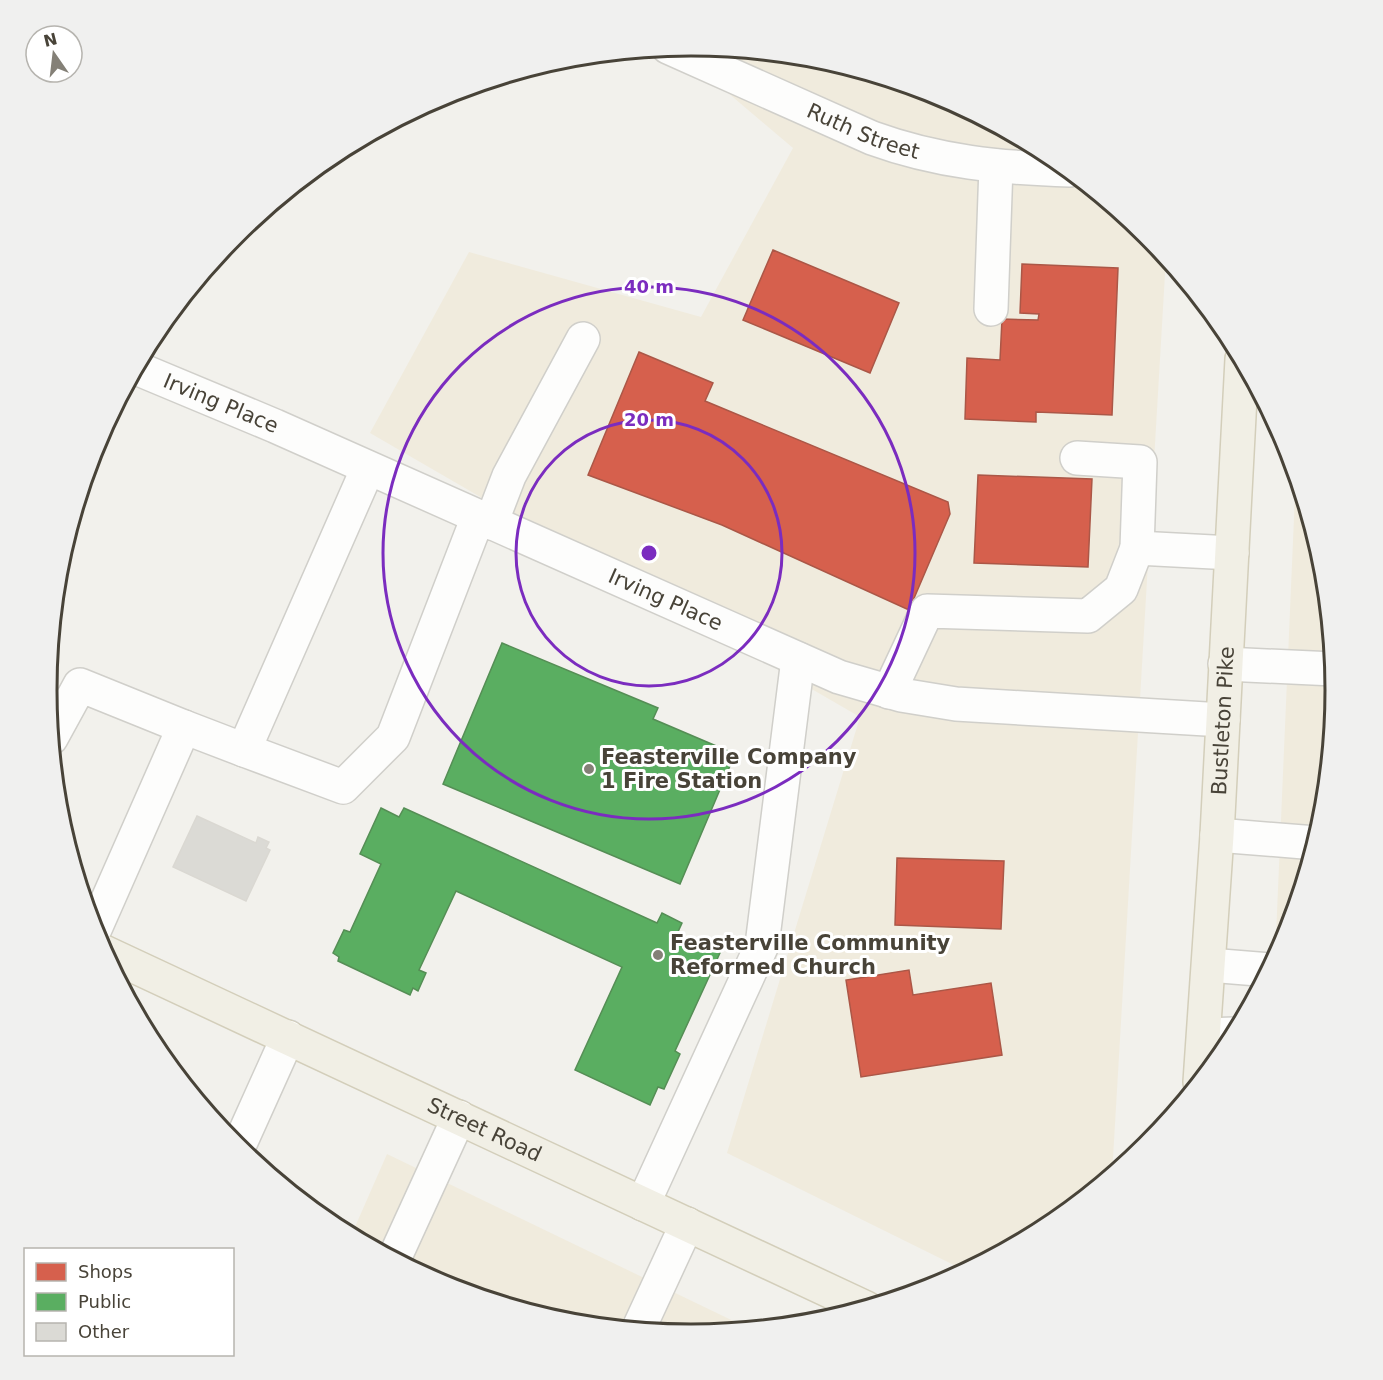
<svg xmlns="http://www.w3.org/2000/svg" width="1383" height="1380" viewBox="0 0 1383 1380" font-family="'DejaVu Sans',sans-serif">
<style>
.commercial{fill:#f0ebdd}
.shops{fill:#d6604d;stroke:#ab5747;stroke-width:1.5}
.public{fill:#5aae61;stroke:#558e55;stroke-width:1.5}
.building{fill:#dbdad5;stroke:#dad8d2;stroke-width:1.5}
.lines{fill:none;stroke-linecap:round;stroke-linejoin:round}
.minor-casing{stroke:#d0cfca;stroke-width:36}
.major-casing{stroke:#d3ceba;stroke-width:36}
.minor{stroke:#fdfdfc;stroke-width:33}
.major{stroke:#f1efe5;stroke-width:33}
.ring{fill:none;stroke:#7b2cbf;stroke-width:3}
.poi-dot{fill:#848077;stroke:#fff;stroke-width:2}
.labels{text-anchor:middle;stroke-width:6;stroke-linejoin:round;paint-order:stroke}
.street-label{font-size:21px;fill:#484338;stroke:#fff}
.poi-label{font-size:21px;font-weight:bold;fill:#484338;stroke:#fff;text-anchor:start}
.rim{fill:none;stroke:#484338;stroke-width:3}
.centre{fill:#7b2cbf;stroke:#fff;stroke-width:3}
.ring-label{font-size:18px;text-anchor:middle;font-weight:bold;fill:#7b2cbf;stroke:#fff;stroke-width:6;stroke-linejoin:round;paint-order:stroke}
</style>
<rect width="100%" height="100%" fill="#f2f1ec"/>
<!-- commercial -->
<path class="commercial" d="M692,45L818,57L939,94L1050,154L1148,234L1166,257L1112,1175L1050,1226L966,1271L727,1153L860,717L370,433L469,252L701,317L793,148L674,47Z
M1296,471L1324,565L1336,690L1324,816L1287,937L1275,959Z
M387,1154L750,1329L691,1335L565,1323L444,1286L351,1236Z"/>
<!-- shops -->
<path class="shops" d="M773,250L899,303L870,373L743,320Z
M1022,264L1118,268L1112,415L1036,412V422L965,419L967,358L1000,360L1002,319L1038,320L1039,314L1020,313Z
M639,352L713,383L705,401L948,502L950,514L909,610L722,525L588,475Z
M978,475L1092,479L1088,567L974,563Z
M897,858L1004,861L1001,929L895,925Z
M909,970L913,995L991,983L1002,1055L861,1077L846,980Z"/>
<!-- public -->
<path class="public" d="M502,643L658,708L653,719L735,754L680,884L443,784Z
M381,808L399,817L404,808L657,923L662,913L682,923L677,934L720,953L675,1051L680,1054L664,1089L658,1087L650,1105L575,1070L622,967L456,891L419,970L426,973L418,991L413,988L410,995L338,961L339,957L333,953L344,930L350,932L381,864L360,854Z"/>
<!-- building -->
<path class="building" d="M197,816L256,843L258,837L269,842L266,848L270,850L246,901L173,867Z"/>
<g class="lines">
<!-- minor casing -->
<g class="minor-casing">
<g id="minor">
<path id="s1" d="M668,47L872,138C938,162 1001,168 1070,170"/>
<path d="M991,309L996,166"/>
<path id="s2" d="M136,368L275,426L839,677L901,695L956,704L1223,720"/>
<path d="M1077,458L1140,462L1137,548"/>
<path d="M491,523L509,476L583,339"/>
<path d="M1225,664L1334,669"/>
<path d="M889,692L927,611L1088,616L1121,589L1137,548L1232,553"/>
<path d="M184,727L244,750L368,468"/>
<path d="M51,738L80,685L184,727L94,931"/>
<path d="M244,750L343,787L393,737L478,517"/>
<path d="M1217,835L1316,843"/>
<path d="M1209,965L1270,970"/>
<path d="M1204,1035L1235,1034"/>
<path d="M238,1148L288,1037"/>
<path d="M643,1204L762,945L798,659"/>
<path d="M394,1259L459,1117"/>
<path d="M638,1330L687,1224"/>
</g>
</g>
<!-- major casing -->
<g class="major-casing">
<g id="major">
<path id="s3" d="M104,952L866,1308"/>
<path id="s4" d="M1200,1082L1217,835L1242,359"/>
</g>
</g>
<!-- minor -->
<use href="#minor" class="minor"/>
<!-- major -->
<use href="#major" class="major"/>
</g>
<!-- distance rings -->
<g class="ring">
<circle cx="649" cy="553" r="133"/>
<circle cx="649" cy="553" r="266"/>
</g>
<!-- markers -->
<g class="poi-dot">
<circle cx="589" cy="769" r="6"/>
<circle cx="658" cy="955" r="6"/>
</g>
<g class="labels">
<!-- street labels -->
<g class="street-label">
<text dy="7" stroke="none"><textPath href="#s1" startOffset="213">Ruth Street</textPath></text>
<text dy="7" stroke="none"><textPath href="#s2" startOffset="92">Irving Place</textPath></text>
<text dy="7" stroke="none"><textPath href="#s2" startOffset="578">Irving Place</textPath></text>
<text dy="7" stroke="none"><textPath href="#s4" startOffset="362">Bustleton Pike</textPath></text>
<text dy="7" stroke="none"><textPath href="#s3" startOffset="420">Street Road</textPath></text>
</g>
<!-- poi labels -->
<g class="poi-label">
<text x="601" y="764">Feasterville Company<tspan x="601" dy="24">1 Fire Station</tspan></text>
<text x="670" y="950">Feasterville Community<tspan x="670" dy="24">Reformed Church</tspan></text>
</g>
</g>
<!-- crop -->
<path d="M0 0H1383V1380H0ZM57 690a634 634 0 1 1 1268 0a634 634 0 1 1-1268 0Z" fill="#f0f0ef" fill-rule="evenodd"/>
<path class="rim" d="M57 690a634 634 0 1 1 1268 0a634 634 0 1 1-1268 0Z"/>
<circle cx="649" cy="553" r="9" class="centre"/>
<g class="ring-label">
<text x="649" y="293">40 m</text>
<text x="649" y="426">20 m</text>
</g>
<!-- legend -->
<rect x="24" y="1248" width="210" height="108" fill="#ffffff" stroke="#b6b4af" stroke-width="1.5"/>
<rect x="36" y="1263" width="30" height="18" fill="#d6604d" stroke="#b6b4af" stroke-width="1.5"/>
<text x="78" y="1278" font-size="18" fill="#484338">Shops</text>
<rect x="36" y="1293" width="30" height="18" fill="#5aae61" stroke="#b6b4af" stroke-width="1.5"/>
<text x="78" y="1308" font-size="18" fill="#484338">Public</text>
<rect x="36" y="1323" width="30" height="18" fill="#dbdad5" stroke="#b6b4af" stroke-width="1.5"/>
<text x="78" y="1338" font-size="18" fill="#484338">Other</text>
<!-- north arrow -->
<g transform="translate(54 54) rotate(346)"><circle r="28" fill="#ffffff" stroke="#b6b4af" stroke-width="1.5"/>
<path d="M0-4.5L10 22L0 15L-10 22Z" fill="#848077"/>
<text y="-9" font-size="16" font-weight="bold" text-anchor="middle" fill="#484338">N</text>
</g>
</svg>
